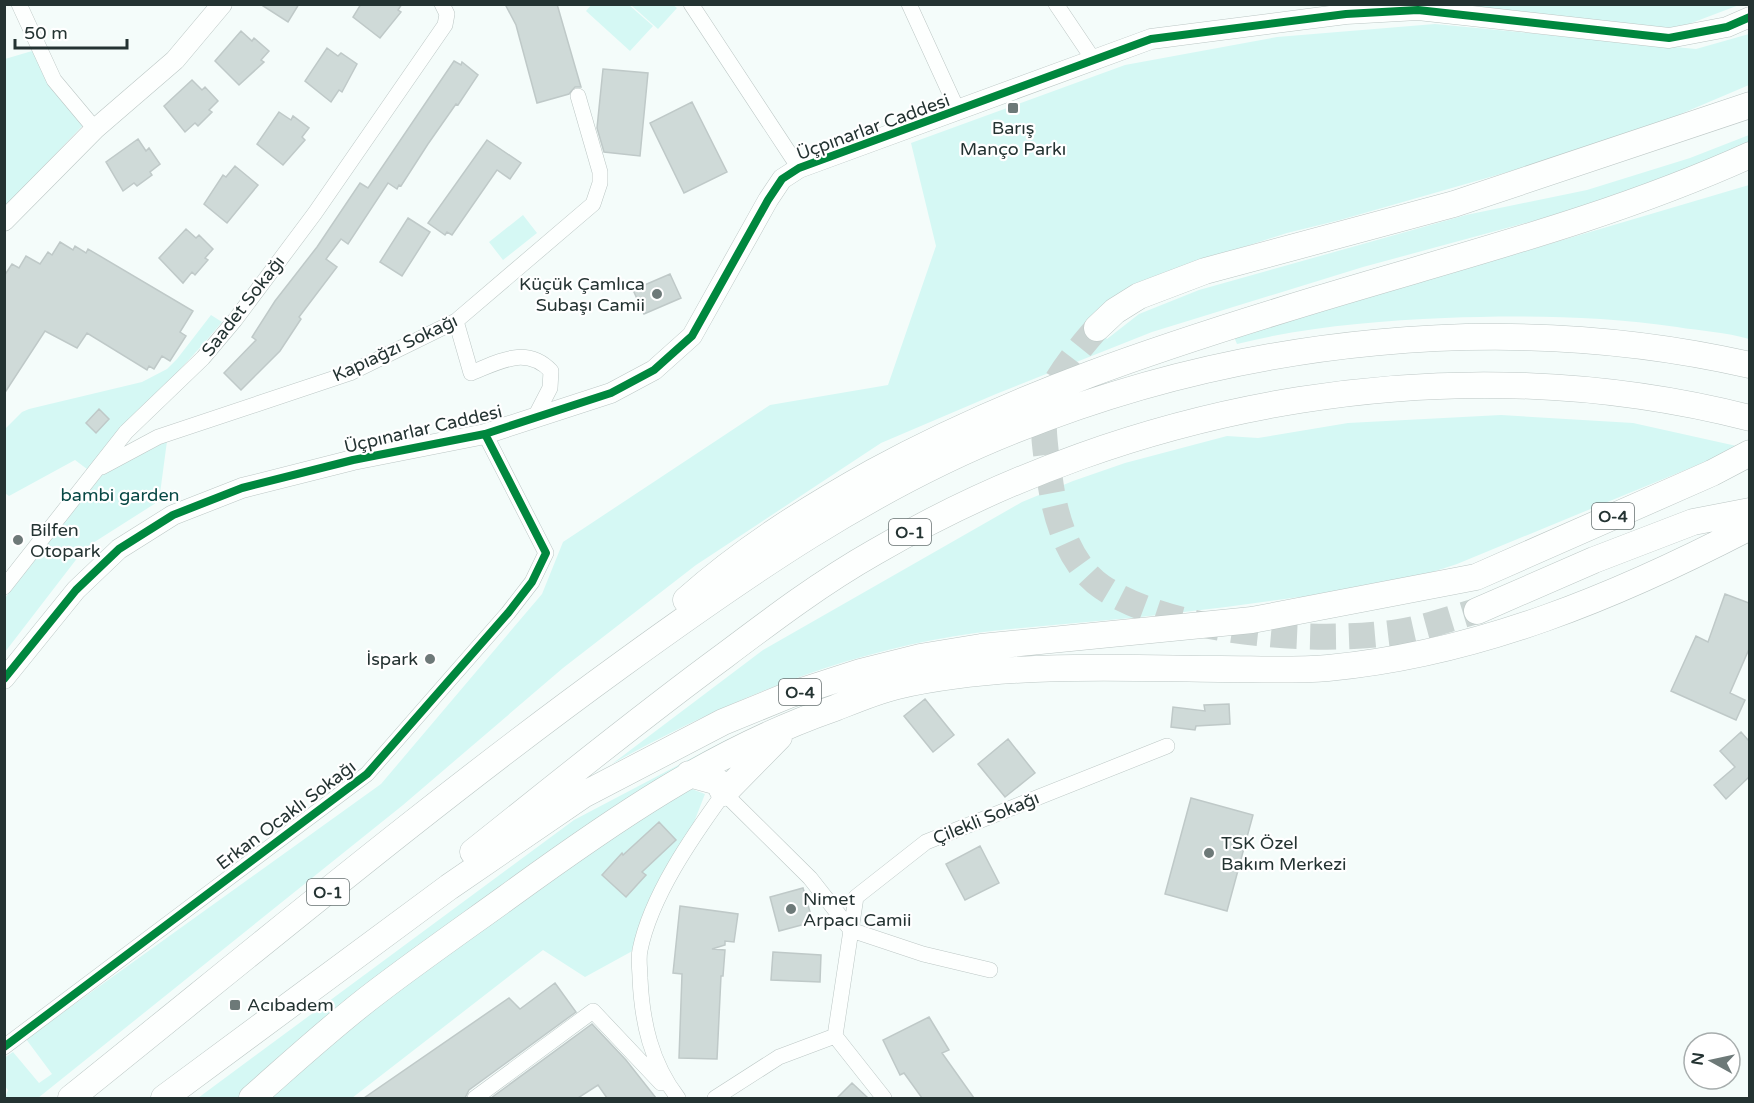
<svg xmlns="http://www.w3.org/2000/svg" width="1754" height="1103" viewBox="0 0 1754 1103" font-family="'Varela Round',sans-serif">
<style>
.green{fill:#d5f8f4}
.building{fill:#cfdad8;stroke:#bfc9c8;stroke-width:1.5}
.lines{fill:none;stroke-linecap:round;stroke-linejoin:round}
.trunk-tunnel{stroke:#cad4d2;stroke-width:26;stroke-dasharray:26 13;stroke-linecap:butt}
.minor-casing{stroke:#bcc7c5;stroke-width:16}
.tertiary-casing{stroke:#bcc7c5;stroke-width:21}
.trunk-casing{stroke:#bcc7c5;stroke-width:27}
.minor{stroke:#fdfffe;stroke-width:15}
.tertiary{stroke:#fdfffe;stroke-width:20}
.trunk{stroke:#fdfffe;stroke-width:26}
.cycleway-casing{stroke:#fff;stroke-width:11}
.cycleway{stroke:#00873e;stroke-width:8}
.poi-dot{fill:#6d7978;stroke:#fff;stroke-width:2}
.labels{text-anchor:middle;stroke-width:4.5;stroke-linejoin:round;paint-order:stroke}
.shield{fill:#fff;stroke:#667070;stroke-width:1.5}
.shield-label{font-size:16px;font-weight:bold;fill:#243332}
.street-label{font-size:18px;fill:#243332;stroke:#fff}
.poi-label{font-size:18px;fill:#243332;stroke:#fff;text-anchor:start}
.park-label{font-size:18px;fill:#084845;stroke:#fff}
</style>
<rect width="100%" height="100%" fill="#f4fcfa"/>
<!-- green -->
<path class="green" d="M592,4L629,5L653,26L630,51L586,11Z
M631,5H673L677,8L658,29Z
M1450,5H1739L1673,30Z
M1435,24L1696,49L1749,34V85L1643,130L1550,160L1340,220L1287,233L1222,254L1090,321L1107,339L1139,314L1199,290L1466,215L1587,190L1690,158L1749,135V146L1592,205L1363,267L1152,332L996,394L881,443L696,565L563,668L403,805L38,1098H5L8,1090L5,1086L4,1058L13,1052L39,1083L52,1074L26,1039L381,784L542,594L563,542L770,405L888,385L936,246L911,143L1125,65L1277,37Z
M32,51L51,84L84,124L5,207V59Z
M1749,185V339C1726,332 1701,331 1677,327C1600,316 1523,315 1445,318C1375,321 1305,327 1237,344L1234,337Z
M523,215L537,233L503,260L489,242Z
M211,315L222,322C180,374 129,417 87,469L75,460L9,496L5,493L4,430L22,412L29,409L142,382L167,369L177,359Z
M1501,415L1633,423L1741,447L1457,564L1408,580L1301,600L1299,597C1229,607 1158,616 1087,622C1035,627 984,630 933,640C818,662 713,708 612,764L763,650L1022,502L1073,481L1125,463L1227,436L1258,438L1348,423Z
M167,441L159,501L85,548L5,652V598L102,475Z
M728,739L734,743L240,1098H198L574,820Z
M689,788L705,794L647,943L585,977L543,950L352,1098H268L382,1000L553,875Z"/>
<!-- building -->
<path class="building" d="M260,4H299L288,22Z
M361,4H402L398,10L401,12L380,38L353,17Z
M505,4H557L581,87H575L569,94L537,103L516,25Z
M241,31L252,41L254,38L269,51L261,60L264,62L239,85L215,61Z
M327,48L338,56L341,53L357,64L342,92L339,90L331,102L305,81Z
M454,61L461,65L462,62L478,75L458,105L456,104L428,144L401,186L399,185L397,189L388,183L348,244L341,239L326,259L337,267L299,317L301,319L280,351L241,390L224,373L256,340L252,337L275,301L317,247L360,183L368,188Z
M603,69L648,73L640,156L604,152L597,128Z
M192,80L202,90L205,87L218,101L209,110L212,112L198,126L195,123L185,132L164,106Z
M692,102L727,172L684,193L650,123Z
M279,112L291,120L293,116L309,128L302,137L305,140L283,165L257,144Z
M138,139L146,151L149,148L160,164L150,172L152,175L137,186L134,183L123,191L106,162Z
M487,140L521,163L510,179L497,170L452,235L447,232L445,235L428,223Z
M235,166L258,185L227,223L204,204L223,175L226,177Z
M408,218L430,232L402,276L380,262Z
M186,229L196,238L199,235L213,249L205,258L208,260L195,275L192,272L183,283L159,258Z
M60,242L73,250L75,246L86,253L88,249L193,311L180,332L186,336L170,361L162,356L154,369L149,366L147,370L87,333L77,348L45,331L4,394V276L12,264L19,268L26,256L40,264L48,252L52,255Z
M670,274L681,298L644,314L633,290Z
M99,409L109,419L96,433L86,423Z
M1725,594L1749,603V649L1730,693L1745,700L1736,720L1671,691L1696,636L1708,642Z
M925,699L954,735L933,752L904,716Z
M1229,704L1230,724L1196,726L1195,730L1171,727L1173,707L1205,711L1204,705Z
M1741,732L1749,741V777L1726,799L1714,785L1735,767L1720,751Z
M1008,739L1035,773L1005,797L978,764Z
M1191,798L1253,815L1227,911L1165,894Z
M659,822L676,840L642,872L646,875L626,897L602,875L622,853L623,855Z
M980,846L999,883L965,900L946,864Z
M803,888L813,922L779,931L770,897Z
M680,906L738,914L734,942L725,941V945L712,949L725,950L723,976H721L717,1059L679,1058L682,974L673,973Z
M773,952L821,955L820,982L771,980Z
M555,983L576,1012L469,1090L465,1098H364L509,998L520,1009Z
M929,1017L949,1050L942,1053L974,1098H922L904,1073L900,1075L883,1040Z
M592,1024L626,1060L656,1098H607L598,1085L578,1098H491Z
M852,1083L868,1098H837Z"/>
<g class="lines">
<!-- trunk-tunnel -->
<path class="trunk-tunnel" d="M1097,328C1079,349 1052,380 1045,408C1041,422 1047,464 1050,480C1055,517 1069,565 1102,587C1172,634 1316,644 1398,632C1425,628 1451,618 1477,611"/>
<!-- minor casing -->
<g class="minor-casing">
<path id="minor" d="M19,4L54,80L95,129
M691,4L799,168
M909,4L958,111
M1056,4L1093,59
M456,321L471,373C499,362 526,345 551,371L550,388L535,417
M102,467L158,437L350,373L456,321L593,204L600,183V172L578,96
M4,587L126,432L203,358L235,320L315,213L445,25L447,14L442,4
M851,930L923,954L990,970
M4,1047L367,774L508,613L532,582L546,553L485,434
M475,1098L593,1011L661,1083
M678,1098C651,1063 642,1022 640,978C640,969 638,959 640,950C651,896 692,837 724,793L810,878L851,930
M715,1098L779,1057L835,1036
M884,1098L835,1036L856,897L926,842L1167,746"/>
</g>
<!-- tertiary casing -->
<g class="tertiary-casing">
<path id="tertiary" d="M4,221L95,129L175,60L222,4
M4,679L76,590L119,549L173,515L242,488L353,460L485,434L611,393L654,370L692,336L768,200L782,179L799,168L1151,39L1346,14L1418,10L1669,38L1727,27L1750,17"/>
</g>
<!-- trunk casing -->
<g class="trunk-casing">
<path id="trunk" d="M1097,328L1115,311L1139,296L1205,271L1454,204L1750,105
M686,600C743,549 807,509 873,472C1016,394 1163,346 1318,299C1463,255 1611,218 1750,155
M1477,611L1594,560L1693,522L1750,511
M689,774L718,782L724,793L779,737
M473,852C556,786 638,719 724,656C773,619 822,582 875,552C1136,400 1456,343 1750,418
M71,1098C253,952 432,802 621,665C745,575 871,487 1015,430C1244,338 1508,310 1750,365
M164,1098L449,887L583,795L723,722L789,695L860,672L920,657L981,647L1252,620L1476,577L1712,473L1750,453
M252,1098C293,1062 334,1024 378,991C420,959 463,929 506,898C609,823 713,750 835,708C855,700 876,691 897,686C1002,662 1113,668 1220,669C1255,669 1292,671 1328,668C1478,654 1617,596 1750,527"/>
</g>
<!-- minor -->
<use href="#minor" class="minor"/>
<!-- tertiary -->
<use href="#tertiary" class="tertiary"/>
<!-- trunk -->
<use href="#trunk" class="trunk"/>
<!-- cycleway casing -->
<g class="cycleway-casing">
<path id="cycleway" d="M4,679L76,590L119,549L173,515L242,488L353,460L485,434L611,393L654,370L692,336L768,200L782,179L799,168L1151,39L1346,14L1418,10L1669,38L1727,27L1750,17
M4,1047L367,774L508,613L532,582L546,553L485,434"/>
</g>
<!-- cycleway -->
<use href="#cycleway" class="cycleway"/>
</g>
<!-- markers -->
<g class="poi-dot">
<rect x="1007" y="102" width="12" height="12" rx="3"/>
<circle cx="657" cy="294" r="6"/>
<circle cx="18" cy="540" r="6"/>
<circle cx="430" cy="659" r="6"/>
<circle cx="1209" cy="853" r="6"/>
<circle cx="791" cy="909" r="6"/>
<rect x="229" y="999" width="12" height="12" rx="3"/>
</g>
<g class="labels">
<!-- shield labels -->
<g class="shield">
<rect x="1592" y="503" width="42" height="26" rx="4.5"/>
<rect x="889" y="519" width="42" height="26" rx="4.5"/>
<rect x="779" y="679" width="42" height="26" rx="4.5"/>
<rect x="307" y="879" width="42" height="26" rx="4.5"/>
</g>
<g class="shield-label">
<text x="1613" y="522">O-4</text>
<text x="910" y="538">O-1</text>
<text x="800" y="698">O-4</text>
<text x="328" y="898">O-1</text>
</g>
<!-- street labels -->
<g class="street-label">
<text transform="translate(873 127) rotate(-20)" y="6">Üçpınarlar Caddesi</text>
<text transform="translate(243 306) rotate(-52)" y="6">Saadet Sokağı</text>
<text transform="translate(395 348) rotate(-25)" y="6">Kapıağzı Sokağı</text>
<text transform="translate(423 429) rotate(-13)" y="6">Üçpınarlar Caddesi</text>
<text transform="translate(286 815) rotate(-37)" y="6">Erkan Ocaklı Sokağı</text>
<text transform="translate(986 818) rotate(-22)" y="6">Çilekli Sokağı</text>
</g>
<!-- poi labels -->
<g class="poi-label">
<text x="1013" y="134" text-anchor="middle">Barış<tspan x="1013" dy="21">Manço Parkı</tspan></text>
<text x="645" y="290" text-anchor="end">Küçük Çamlıca<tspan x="645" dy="21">Subaşı Camii</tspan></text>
<text x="30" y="536">Bilfen<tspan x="30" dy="21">Otopark</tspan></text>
<text x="418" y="665" text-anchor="end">İspark</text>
<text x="1221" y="849">TSK Özel<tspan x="1221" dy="21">Bakım Merkezi</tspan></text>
<text x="803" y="905">Nimet<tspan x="803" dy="21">Arpacı Camii</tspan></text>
<text x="247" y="1011">Acıbadem</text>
</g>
<!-- park labels -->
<g class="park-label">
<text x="120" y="501">bambi garden</text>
</g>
</g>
<!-- border -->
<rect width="1754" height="1103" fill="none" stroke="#243332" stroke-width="12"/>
<!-- north arrow -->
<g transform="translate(1712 1061) rotate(278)"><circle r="28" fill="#ffffff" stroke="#a7adad" stroke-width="1.5"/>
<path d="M0-4.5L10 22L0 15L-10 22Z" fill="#6d7978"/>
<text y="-9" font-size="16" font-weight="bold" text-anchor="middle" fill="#243332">N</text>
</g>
<!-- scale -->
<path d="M15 39v9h112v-9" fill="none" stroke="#243332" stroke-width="3"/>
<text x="24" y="39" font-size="18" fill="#243332" stroke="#ffffff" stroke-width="4.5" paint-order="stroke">50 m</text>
</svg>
